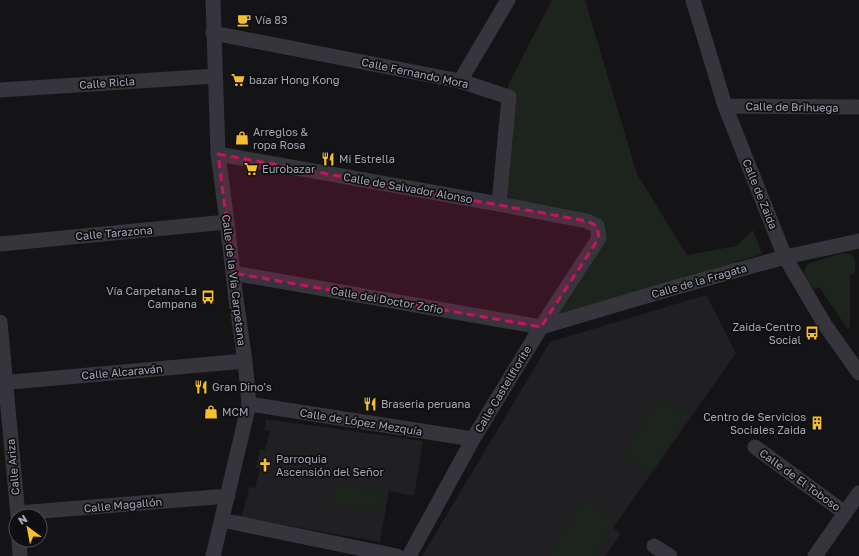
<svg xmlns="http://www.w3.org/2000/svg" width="859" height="556" viewBox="0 0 859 556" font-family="'Golos Text',sans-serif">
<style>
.built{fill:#202023}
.green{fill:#1c241d}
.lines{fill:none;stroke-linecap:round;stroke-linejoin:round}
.minor{stroke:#35353b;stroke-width:15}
.marked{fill:#c2185b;fill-opacity:0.2;stroke:#c2185b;stroke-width:3;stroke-dasharray:8 5;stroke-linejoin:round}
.labels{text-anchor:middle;stroke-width:3.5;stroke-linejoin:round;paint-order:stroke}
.poi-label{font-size:11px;fill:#a5a9b6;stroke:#0f0f11;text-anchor:start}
.street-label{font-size:11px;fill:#a5a9b6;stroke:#0f0f11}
</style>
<rect width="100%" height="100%" fill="#141416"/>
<!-- built -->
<path class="built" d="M706,295L736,353L613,528L621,534L605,556H422L550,342Z
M266,419L423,441L414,496L389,491L380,542L242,517L246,498H247L249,487L255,488L260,469L256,468L260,449L265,450L270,431L264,430Z"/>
<!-- green -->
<path class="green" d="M552,0H585L637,174L687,255L736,246L753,230L762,254L735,262L737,270L541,327L597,226L499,204L509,97L508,85Z
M843,253L851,254L855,260V274L850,275V327L847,328L819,287L814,290L804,275L805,268L808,264L813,262Z
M661,397L687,414L650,472L623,455Z
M336,484L385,492L382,513L333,504Z
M584,500L616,520L593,556H548Z"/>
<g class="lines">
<!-- minor -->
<path class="minor" d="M213,0L218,154L227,222L236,299L245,361L249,404L213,556
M693,0L725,106L785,257L825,325L859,373
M213,33L460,81L509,97L499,204
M460,81L508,0
M0,90L215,76
M725,106L859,107
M218,154L499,204L587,221L597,226L599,238L541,327L473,439L409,556
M0,244L227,222
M233,273L541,327L673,288L785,257L859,241
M0,322L18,516
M0,383L245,361
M249,404L473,439
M755,447L845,513
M18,513L228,496
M222,520L397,556
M19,540L20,556
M654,546L670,556
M815,556L859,493"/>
</g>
<!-- marked area -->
<path class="marked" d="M218,154L587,221L597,226L599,238L541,327L233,273Z"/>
<!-- icons -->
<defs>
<g id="cafe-bare" transform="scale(1.08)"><path d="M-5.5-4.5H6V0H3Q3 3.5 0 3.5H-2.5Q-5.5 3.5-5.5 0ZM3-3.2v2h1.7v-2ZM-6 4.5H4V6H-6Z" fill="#f8bf2a" stroke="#0f0f11" stroke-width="2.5" paint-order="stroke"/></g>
<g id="supermarket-bare" transform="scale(1.08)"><path d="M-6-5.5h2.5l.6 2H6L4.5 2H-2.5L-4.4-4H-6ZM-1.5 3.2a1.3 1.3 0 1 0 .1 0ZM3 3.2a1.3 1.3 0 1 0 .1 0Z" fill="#f8bf2a" stroke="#0f0f11" stroke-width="2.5" paint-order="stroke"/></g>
<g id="shop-bare" transform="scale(1.08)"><path d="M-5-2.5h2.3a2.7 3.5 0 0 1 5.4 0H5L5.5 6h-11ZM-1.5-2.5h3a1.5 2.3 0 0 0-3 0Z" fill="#f8bf2a" stroke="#0f0f11" stroke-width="2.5" paint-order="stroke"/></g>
<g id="restaurant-bare" transform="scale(1.08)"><path d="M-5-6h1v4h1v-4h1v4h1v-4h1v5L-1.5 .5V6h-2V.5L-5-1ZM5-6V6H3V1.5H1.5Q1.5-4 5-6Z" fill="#f8bf2a" stroke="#0f0f11" stroke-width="2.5" paint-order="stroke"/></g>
<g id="bus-bare" transform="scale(1.08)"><path d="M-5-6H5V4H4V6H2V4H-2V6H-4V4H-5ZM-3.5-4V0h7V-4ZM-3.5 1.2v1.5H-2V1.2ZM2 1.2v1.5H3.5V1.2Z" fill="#f8bf2a" stroke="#0f0f11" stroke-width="2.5" paint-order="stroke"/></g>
<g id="building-bare" transform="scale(1.08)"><path d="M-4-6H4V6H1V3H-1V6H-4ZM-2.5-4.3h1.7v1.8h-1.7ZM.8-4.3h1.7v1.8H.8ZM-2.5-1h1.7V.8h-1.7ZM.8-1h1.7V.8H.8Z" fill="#f8bf2a" stroke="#0f0f11" stroke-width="2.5" paint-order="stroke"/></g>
<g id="church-bare" transform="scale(1.08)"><path d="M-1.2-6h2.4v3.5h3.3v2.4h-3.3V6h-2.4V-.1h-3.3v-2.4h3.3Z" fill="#f8bf2a" stroke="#0f0f11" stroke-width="2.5" paint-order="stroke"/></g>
</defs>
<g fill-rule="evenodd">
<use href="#cafe-bare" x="244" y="20"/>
<use href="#supermarket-bare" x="238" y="80"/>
<use href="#shop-bare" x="242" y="138"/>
<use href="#restaurant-bare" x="328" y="159"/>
<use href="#supermarket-bare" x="251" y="169"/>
<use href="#bus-bare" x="208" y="297"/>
<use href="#bus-bare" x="812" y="333"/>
<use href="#restaurant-bare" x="201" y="387"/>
<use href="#restaurant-bare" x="370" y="404"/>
<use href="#shop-bare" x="211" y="412"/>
<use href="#building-bare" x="817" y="423"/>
<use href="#church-bare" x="265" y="465"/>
</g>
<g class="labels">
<!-- poi labels -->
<g class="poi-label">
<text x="255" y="24">Vía 83</text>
<text x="249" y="84">bazar Hong Kong</text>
<text x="253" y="136">Arreglos &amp;<tspan x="253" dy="13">ropa Rosa</tspan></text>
<text x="339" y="163">Mi Estrella</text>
<text x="262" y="173">Eurobazar</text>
<text x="197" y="295" text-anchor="end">Vía Carpetana-La<tspan x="197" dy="13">Campana</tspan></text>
<text x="801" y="331" text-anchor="end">Zaida-Centro<tspan x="801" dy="13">Social</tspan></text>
<text x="212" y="391">Gran Dino's</text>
<text x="381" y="408">Braseria peruana</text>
<text x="222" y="416">MCM</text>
<text x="806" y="421" text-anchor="end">Centro de Servicios<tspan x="806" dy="13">Sociales Zaida</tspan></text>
<text x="276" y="463">Parroquia<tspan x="276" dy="13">Ascensión del Señor</tspan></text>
</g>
<!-- street labels -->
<g class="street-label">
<text transform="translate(415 73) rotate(12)" y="4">Calle Fernando Mora</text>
<text transform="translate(107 83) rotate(-4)" y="4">Calle Ricla</text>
<text transform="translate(792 107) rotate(1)" y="4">Calle de Brihuega</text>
<text transform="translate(408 188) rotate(10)" y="4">Calle de Salvador Alonso</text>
<text transform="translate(760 194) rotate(68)" y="4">Calle de Zaida</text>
<text transform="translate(114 233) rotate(-5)" y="4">Calle Tarazona</text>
<text transform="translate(234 280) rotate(83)" y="4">Calle de la Vía Carpetana</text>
<text transform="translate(699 281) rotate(-16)" y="4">Calle de la Fragata</text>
<text transform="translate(387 300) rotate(10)" y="4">Calle del Doctor Zofio</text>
<text transform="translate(122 372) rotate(-5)" y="4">Calle Alcaraván</text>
<text transform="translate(503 389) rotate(-59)" y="4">Calle Castellflorite</text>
<text transform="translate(361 422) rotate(9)" y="4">Calle de López Mezquía</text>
<text transform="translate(13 467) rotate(-95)" y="4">Calle Ariza</text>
<text transform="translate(800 480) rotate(36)" y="4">Calle de El Toboso</text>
<text transform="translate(123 505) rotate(-5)" y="4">Calle Magallón</text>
</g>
</g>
<!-- north arrow -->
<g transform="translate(28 528) rotate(328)"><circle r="19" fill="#0f0f11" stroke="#4b4d53"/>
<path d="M0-3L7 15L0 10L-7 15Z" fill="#f8bf2a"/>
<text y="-6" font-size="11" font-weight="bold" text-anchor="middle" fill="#a5a9b6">N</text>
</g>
</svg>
